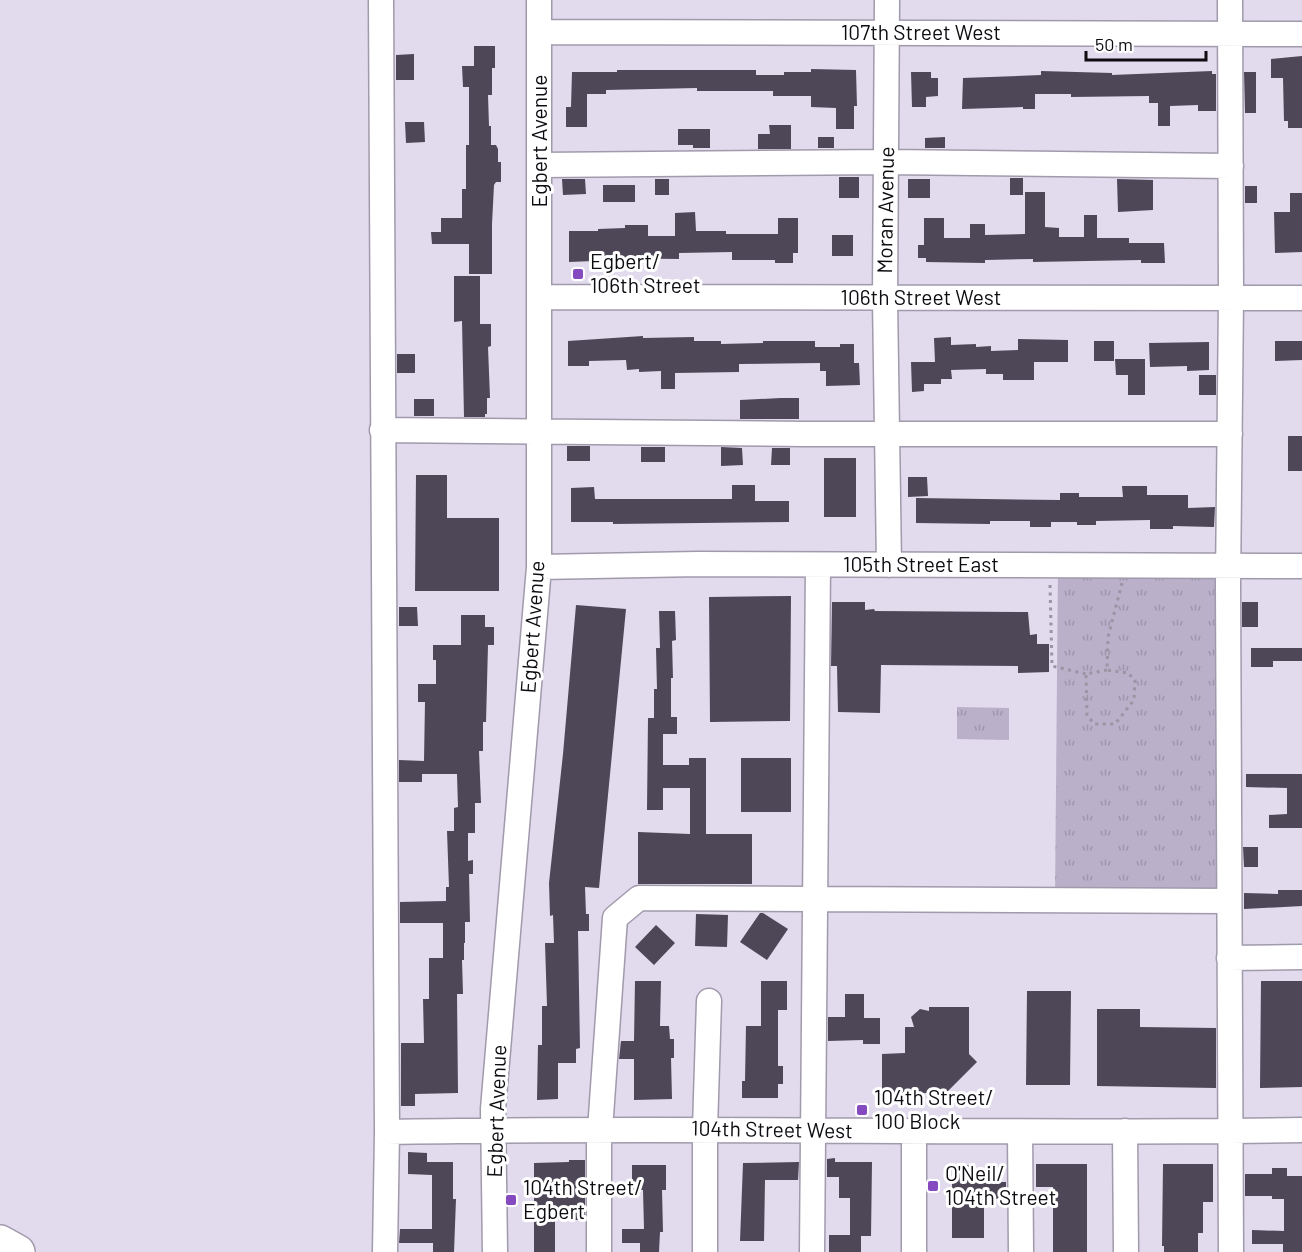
<svg xmlns="http://www.w3.org/2000/svg" width="1302" height="1252" viewBox="0 0 1302 1252" font-family="Barlow,sans-serif">
<style>
.park{fill:url(#park-tufts)}
.building{fill:#4e4757}
.lines{fill:none;stroke-linecap:round;stroke-linejoin:round}
.minor-casing{stroke:#a19aac;stroke-width:27}
.highway-casing{stroke:#a19aac;stroke-width:36}
.path{stroke:#9b94a3;stroke-width:3;stroke-dasharray:3 4.5;stroke-linecap:butt}
.minor{stroke:#fff;stroke-width:24}
.highway{stroke:#fff;stroke-width:33}
.poi-dot{fill:#854ac0;stroke:#fff;stroke-width:2}
.labels{text-anchor:middle;stroke-width:6;stroke-linejoin:round;paint-order:stroke}
.street-label{font-size:21px;fill:#0e0b11;stroke:#fff}
.poi-label{font-size:21px;fill:#0e0b11;stroke:#fff;text-anchor:start}
</style>
<defs>
<pattern id="park-tufts" width="24" height="20" patternUnits="userSpaceOnUse" patternTransform="scale(1.5)"><rect width="24" height="20" fill="#bab0ca"/><path d="M3 7l-1-3M5 7V3M7 7l1-3M15 17l-1-3M17 17v-4M19 17l1-3" fill="none" stroke="#9f96ac"/></pattern>
</defs>
<rect width="100%" height="100%" fill="#e2daed"/>
<!-- park -->
<path class="park" d="M1058,565L1222,566L1229,901L1055,900Z
M957,707L1009,708V740L957,739Z"/>
<!-- building -->
<path class="building" d="M474,46H495V68H492V95H488L489,126H491V145H496L498,149V162H501V182H496L494,185L492,224V274H469V244H432L431,232H441V218H462V189H466V145H469V87H463L462,66H474Z
M414,54V80H396V55Z
M1302,56V128H1288V121H1284L1283,78H1271V59Z
M811,69L856,70L857,106H854V129H836V108L811,107V96H773V91H697V88L606,90V94H587V127H566V107H571L572,72H617V70H756V75H784V72H811Z
M1041,71L1112,73V75L1212,71V74H1216V111H1198V105L1170,106V126H1158V103H1149V96L1071,97V94H1035V109H1023V107L962,109L963,78L1041,75Z
M911,72H931V78H938V96L926,97V107H912Z
M1244,72H1256V113H1245Z
M405,122H424L425,142L406,143Z
M769,125H791V149H758V134H770Z
M678,129H710V148H693V145H678Z
M818,137H834V148H818Z
M945,137V148H925V138Z
M839,177H859V198H839Z
M1010,178H1023V195H1010Z
M562,179H585L586,194L563,195Z
M655,179H669V195H655Z
M908,179H930V198H908Z
M1117,179L1153,180V210L1118,212Z
M603,185H635V202H603Z
M1245,186H1257V203H1245Z
M1025,192H1045V227L1059,228V237H1084V215H1097V238H1129V243H1164L1165,263H1141V260L1033,262V259L985,260V263L926,262V258H918V245H924V218H944V238H970V224H985V235L1025,234Z
M1290,193H1302V252L1275,253L1274,212H1290Z
M695,212L696,231H726V234H778V218H798V253H793V263H775V260H732V252L679,253V259L593,258V261L569,262V231H598V229L625,228V225H648V236H675V213Z
M832,235H853V256H832Z
M454,276H480V324H491V346L488,347L490,398H487V414H485V417H464L462,321L454,322Z
M643,336V338L694,337V341H721V344L763,343V341H815V347H840V344H854V363H859L860,385L826,386V371H820V363L739,364V372L675,373V389H661V371L639,372V369L627,370L626,360L589,361V366H568V341Z
M951,337V345L976,344V347L991,346V351L1018,350V339L1068,340V362H1034V380H1003V374H986V369L951,370L952,379H941V384H924V391L912,392L911,362H935L934,338Z
M1094,341H1114V361H1094Z
M1275,341H1302V360L1275,361Z
M1209,342V370L1187,371V366L1150,367L1149,343Z
M397,354H415V373H397Z
M1115,359H1145V395H1128V375H1116Z
M1199,375H1216V395H1199Z
M781,398H799V419H740V400Z
M414,399H434V416H414Z
M1288,436H1302V471H1288Z
M567,446H590V461H567Z
M641,447H665V462H641Z
M721,447L742,448L743,465L721,466Z
M772,448H790V465H771Z
M824,458H856V517H824Z
M416,475H447V518H499V591H415Z
M908,477H927L928,496L908,497Z
M732,485H755V501H789V522L613,524V522H571V488L594,487L595,499H732Z
M1122,486H1147V495H1188V508L1215,507L1214,527L1173,526V529H1150V520L1096,521V525H1077V522H1051V527H1030V521H990V524L916,523V498L1060,500V493H1079V497H1123Z
M791,596L790,721L710,722L709,597Z
M832,602H865V610L874,609L875,611L1028,612L1030,635L1037,634V644H1049V672L1018,673V666L881,665L880,713L838,712L837,666H831Z
M1242,602H1258V627H1242Z
M576,605L626,609L599,888L585,887L586,914H589V931H578L580,1048L576,1049V1063H558V1099L537,1100L538,1045H542V1006H547L545,943H554L553,915L550,916L549,883L563,754Z
M399,607H417L418,626H399Z
M659,611H675L676,640L672,641L673,678H671V717H677V734H663V765H689V758H706V834H752V884H638V832L690,834V788H663V810H647L648,718H654V689H657L656,648H660Z
M461,615H485V627H494V645H488L486,722H483V751H479L481,803H475V833H468V861L473,860V874H469L470,922H465V943H464V960H462L463,994H457L458,1093L415,1094V1106H401V1043H424L423,999H429V958H443V923H400V902L446,901V887H449L447,831H454V808L458,807L457,774H422V782H399V760L424,761L425,702H418V684H436V660H433V645H461Z
M1251,648H1302V661H1273V667H1251Z
M741,758H791V812H741Z
M1246,774H1302V828H1269V815L1287,814V788L1246,787Z
M1243,847H1258V867H1244Z
M1278,890H1302V906L1244,909V893L1278,894Z
M760,913H763L788,929L767,960L740,942Z
M696,914L728,915L727,947L695,946Z
M656,925L675,943L654,965L635,947Z
M635,981H661L660,1026H669L670,1039H674V1058H671L672,1099L634,1100V1059H619L621,1041H634Z
M761,981H787V1010H778V1066H783V1084H778V1098H742V1081H745L746,1026H761Z
M1261,981H1302V1087L1260,1088Z
M1027,991H1071L1070,1085H1026Z
M845,994H864V1018H880V1044H863V1040L828,1041V1017H845Z
M929,1007H969V1054L977,1062L946,1093H882V1054L905,1053V1027H914L911,1017L920,1009L929,1011Z
M1097,1009H1140V1027L1216,1028V1088L1097,1086Z
M408,1152L427,1153V1162H453V1199H456L454,1252H433V1243H399L400,1229H432V1175L408,1174Z
M835,1158V1162H872L871,1236H861V1252H829V1235H850V1198H839V1177H827V1159Z
M569,1160H585V1220H555V1252H534V1163L569,1162Z
M799,1162L798,1180H765L764,1241H740L743,1163Z
M1036,1164H1087V1252H1053V1187H1036Z
M1163,1164H1213V1202H1203V1233H1198V1252H1164V1246H1162Z
M632,1165H666V1190H662L663,1232H660L659,1252H640V1243H622V1229H644L643,1190H632Z
M952,1165H976V1172H984V1182H1006V1199H984V1238H952Z
M1272,1168H1287V1176H1302V1252H1283V1244H1252V1230L1284,1231V1199H1272V1196H1245V1174H1272Z"/>
<g class="lines">
<!-- minor casing -->
<g class="minor-casing">
<path id="minor" d="M381,0L387,1132L385,1252
M887,0L885,299L889,565
M1230,0L1231,298L1228,584L1231,1252
M539,32L1302,34
M540,165L888,162L1231,166
M539,297L1302,298
M382,430L804,434H1230
M539,567L698,564L1302,566
M1229,958L1302,957
M1125,1131L1126,1252
M387,1132C692,1126 997,1135 1302,1130
M1020,1132L1021,1252
M495,1252L493,1109L539,567V0
M599,1252V1144L615,918L639,898L1229,901
M705,1252V1129L709,1001
M812,1252L818,565
M914,1252V1131"/>
</g>
<!-- highway casing -->
<g class="highway-casing">
<path id="highway" d="M0,1242L18,1252"/>
</g>
<!-- path -->
<path class="path" d="M1050,585L1052,666L1086,674
M1107,670L1086,674L1087,715L1094,724H1115L1134,700L1135,680L1128,673L1107,670L1108,637L1122,583"/>
<!-- minor -->
<use href="#minor" class="minor"/>
<!-- highway -->
<use href="#highway" class="highway"/>
</g>
<!-- markers -->
<g class="poi-dot">
<rect x="572" y="268" width="12" height="12" rx="3"/>
<rect x="856" y="1104" width="12" height="12" rx="3"/>
<rect x="927" y="1180" width="12" height="12" rx="3"/>
<rect x="505" y="1194" width="12" height="12" rx="3"/>
</g>
<g class="labels">
<!-- street labels -->
<g class="street-label">
<text x="921" y="40">107th Street West</text>
<text transform="translate(540 141) rotate(-90)" y="7">Egbert Avenue</text>
<text transform="translate(886 210) rotate(-89)" y="7">Moran Avenue</text>
<text x="921" y="305">106th Street West</text>
<text x="921" y="572">105th Street East</text>
<text transform="translate(533 627) rotate(-86)" y="7">Egbert Avenue</text>
<text transform="translate(497 1111) rotate(-88)" y="7">Egbert Avenue</text>
<text transform="translate(772 1130) rotate(1)" y="7">104th Street West</text>
</g>
<!-- poi labels -->
<g class="poi-label">
<text x="590" y="269">Egbert/<tspan x="590" dy="24">106th Street</tspan></text>
<text x="874" y="1105">104th Street/<tspan x="874" dy="24">100 Block</tspan></text>
<text x="945" y="1181">O'Neil/<tspan x="945" dy="24">104th Street</tspan></text>
<text x="523" y="1195">104th Street/<tspan x="523" dy="24">Egbert</tspan></text>
</g>
</g>
<!-- scale -->
<path d="M1086 51v9h120v-9" fill="none" stroke="#0e0b11" stroke-width="3"/>
<text x="1095" y="51" font-size="18" fill="#0e0b11" stroke="#ffffff" stroke-width="4.5" paint-order="stroke">50 m</text>
</svg>
